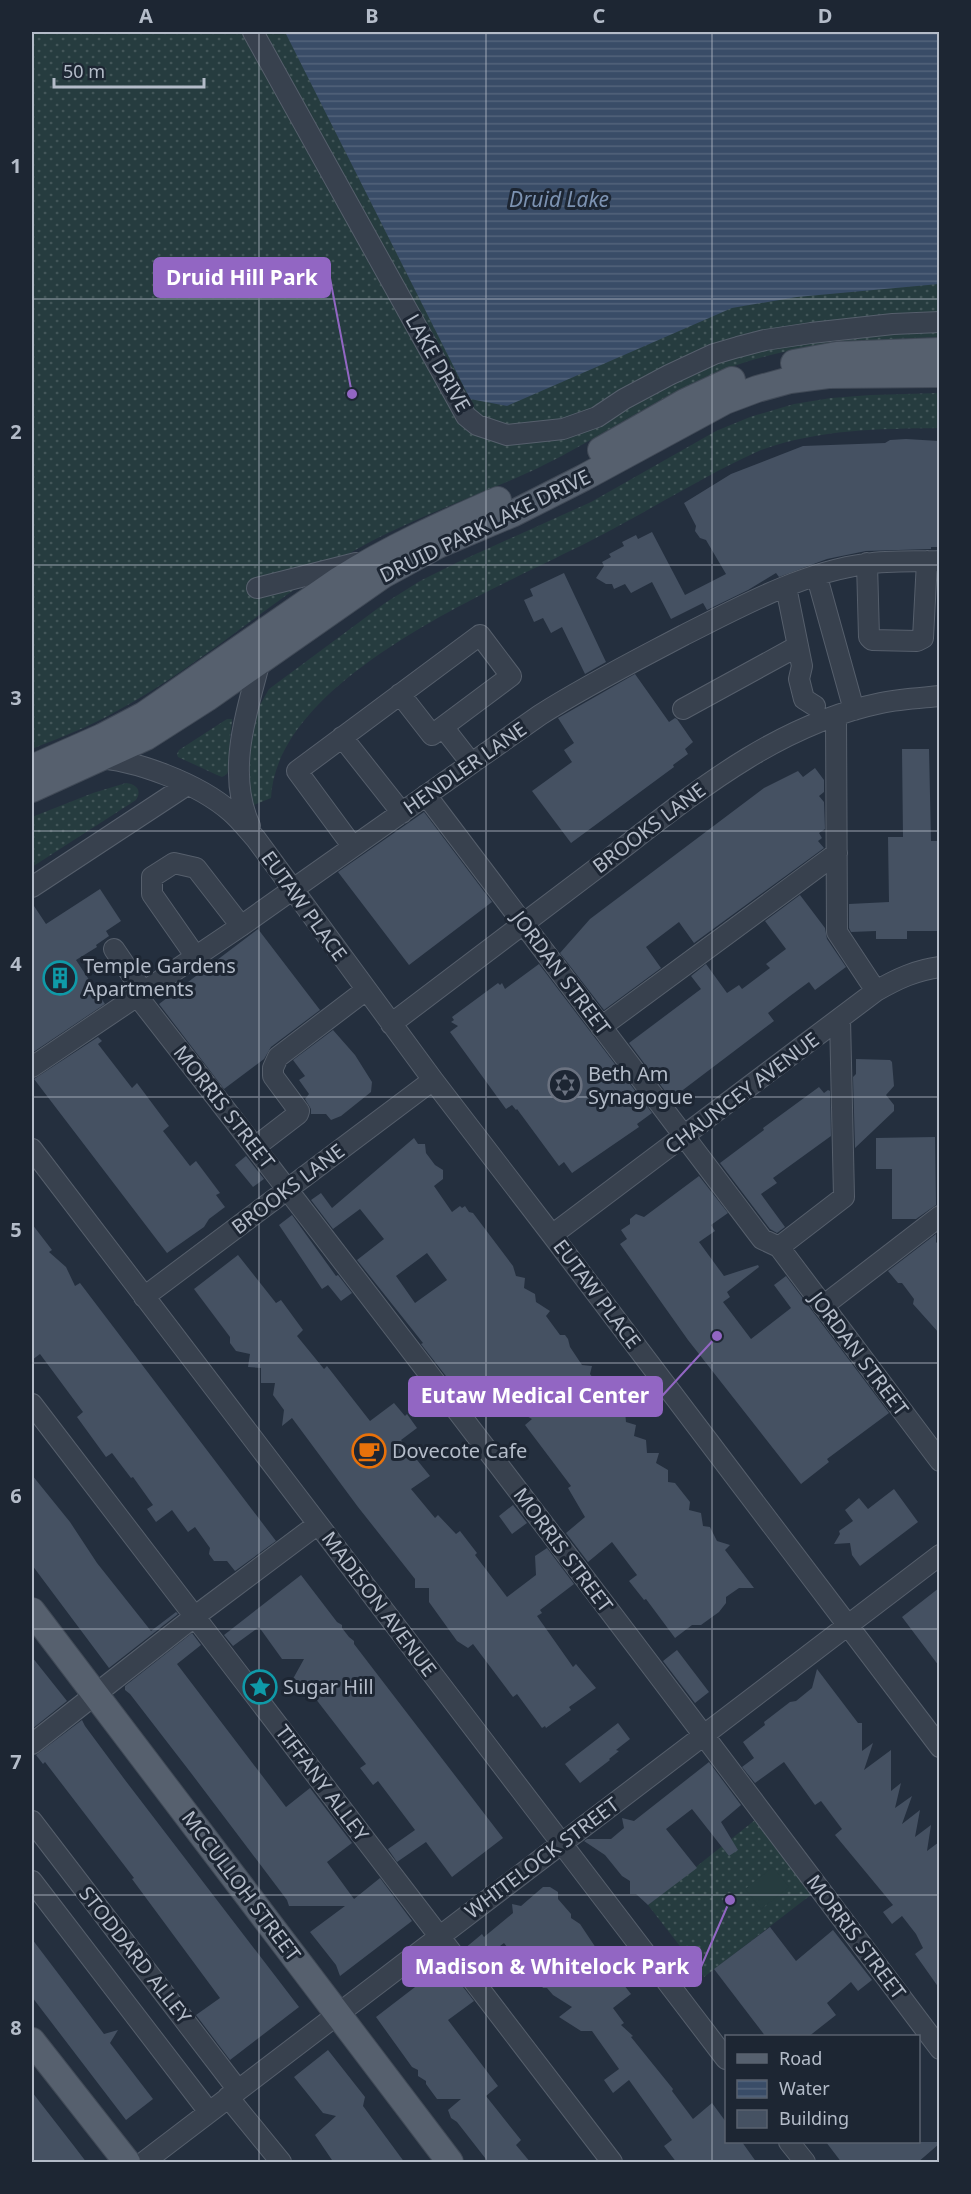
<svg xmlns="http://www.w3.org/2000/svg" width="971" height="2194" viewBox="0 0 971 2194" font-family="'Noto Sans',sans-serif">
<style>
.grass{fill:url(#grass-dots)}
.garden{fill:#263c3f}
.water{fill:url(#water-rules)}
.building{fill:#455162;fill-rule:evenodd}
.lines{fill:none;stroke-linecap:round;stroke-linejoin:round}
.minor-casing{stroke:#565f6c;stroke-width:22}
.major-casing{stroke:#414a57;stroke-width:28}
.minor{stroke:#38414e;stroke-width:20}
.major{stroke:#56606e;stroke-width:26}
.grid{fill:none;stroke:#b4bcc9;stroke-width:1.5;stroke-opacity:0.55}
.labels{text-anchor:middle;stroke-width:6;stroke-linejoin:round;paint-order:stroke}
.street-label{font-size:20px;fill:#b4bcc9;stroke:#1d2633}
.poi-label{font-size:20px;fill:#b4bcc9;stroke:#1d2633;text-anchor:start}
.water-label{font-size:21px;font-style:italic;fill:#7c92b1;stroke:#1d2633}
.leader{fill:none;stroke:#9266c3;stroke-width:2}
.callout-dot{fill:#9266c3;stroke:#1d2633;stroke-width:2}
.callout{fill:#9266c3;stroke:#9266c3;stroke-width:2}
.callout-label{font-size:21px;text-anchor:middle;font-weight:bold;fill:#fff}
.neatline{fill:none;stroke:#b4bcc9;stroke-width:2}
.grid-label{font-size:20px;text-anchor:middle;font-weight:bold;fill:#b4bcc9}
</style>
<defs>
<pattern id="grass-dots" width="8" height="8" patternUnits="userSpaceOnUse" patternTransform="scale(1.5)"><rect width="8" height="8" fill="#263c3f"/><path d="M2 2h.1M6 6h.1" fill="none" stroke="#435659" stroke-width="1.8" stroke-linecap="round"/></pattern>
<pattern id="water-rules" width="6" height="5" patternUnits="userSpaceOnUse" patternTransform="scale(1.5)"><rect width="6" height="5" fill="#394c67"/><path d="M0 2.5h6" fill="none" stroke="#53647b"/></pattern>
</defs>
<rect width="100%" height="100%" fill="#242f3e"/>
<!-- grass -->
<path class="grass" d="M32,32H939V337C869,340 801,342 734,366C664,391 603,437 536,469C467,501 393,524 329,566C257,613 191,671 115,712C89,727 59,738 32,749Z
M939,393V428C878,429 820,429 761,450C703,476 649,511 592,540C499,588 277,676 271,798L249,807L248,742L257,710L269,689L385,603L420,581L458,562L591,502L716,431L750,417L794,404L831,398L871,395Z
M227,719H232V721L230,738L229,769L227,774L222,777L217,775L178,757L177,754L179,750Z
M126,783C137,784 142,791 136,800L32,867V817L93,793Z
M755,1820L812,1894L704,1977L648,1905Z"/>
<!-- garden -->
<path class="garden" d="M773,1867L789,1887L761,1909L745,1889Z"/>
<!-- water -->
<path class="water" d="M285,32H939V284L797,297L732,308L507,406L470,399Z"/>
<!-- building -->
<path class="building" d="M906,439L939,441V456H938L939,547H931V549L866,551L827,559L779,577L776,573L748,590L707,610L703,603L671,619L652,582L631,593L625,584L614,589L612,584H606L596,578L604,566L602,562L611,557L609,554L624,546L622,542L636,535L638,539L652,532L685,595L726,574L706,540L700,538L695,531L696,526L684,503L731,474L803,446L885,443L890,440Z
M564,573L606,662L585,674L562,627L551,633L543,618L534,622L524,600L533,596L530,589Z
M635,674L669,722L675,718L677,719L693,742L685,749L688,754L673,765L674,767L571,843L532,791L572,762L564,750L574,743L558,718Z
M902,749H929L931,841H939V931H907V939H876V931L851,932L849,928V904L889,902L888,837H903Z
M815,768L824,780V792L819,796L824,802L825,829L819,833L822,838L818,841L824,848L694,943L679,922L646,947L661,968L604,1010L560,953L590,919L764,788L798,771L803,777Z
M424,812L492,902L409,965L338,872Z
M100,889L121,921L106,931L109,936L96,945L97,947L76,960L105,1004L32,1053V903L46,924Z
M800,895L825,928L827,939L846,967L815,990L809,982L790,996L768,1013L774,1021L671,1099L629,1043L701,989L691,976L706,964L727,993L739,985L742,989L770,968L766,964L786,949L765,921Z
M258,929L320,1010L271,1047L264,1059L224,1089L159,1004Z
M539,964L652,1113L637,1124L639,1127L572,1173L564,1162L559,1166L517,1109L516,1110L512,1105L506,1109L450,1032L458,1026L451,1022L454,1020L452,1017L498,983L500,985L502,983L505,989Z
M333,1030L355,1055L372,1082L371,1092L341,1116L331,1120L326,1114H311V1109L305,1099L309,1094L299,1080L305,1076L293,1060Z
M98,1037L102,1041L98,1044L132,1088L137,1083L169,1126L163,1131L190,1166L196,1161L220,1193L216,1195L225,1207L209,1219L204,1227L167,1253L34,1079Z
M856,1059L890,1060L892,1062L894,1086L886,1095L894,1105V1111L855,1148L853,1077L856,1074Z
M819,1087L824,1093L828,1090L830,1091L831,1136L773,1178L777,1183L761,1194L785,1227L777,1233L770,1229L720,1163L764,1130L763,1128Z
M935,1137L936,1205L916,1219H892V1169H876V1138Z
M414,1138L418,1144H425L426,1153L435,1165L443,1170V1179L434,1186L452,1212L460,1206L462,1208L465,1206L469,1212L473,1213L513,1266L516,1276L525,1278L524,1288L535,1294L536,1302L550,1311L546,1316L560,1335H565L568,1339L570,1347L582,1365L592,1366L590,1374L605,1394L608,1392L625,1411L626,1422L636,1425L634,1436L646,1440L647,1453H659L656,1463L668,1470V1482L675,1483L690,1502L689,1510L701,1513L703,1526L710,1527L717,1541L730,1545L725,1550L754,1588H739L726,1597V1603L719,1612L701,1625H692L675,1638L646,1599L644,1600L629,1581L637,1575L612,1542L588,1562L566,1533L585,1517L568,1488L571,1486L525,1425L532,1419L523,1414L526,1400H512L507,1392L502,1395L490,1378L463,1398L421,1344L423,1343L357,1260L384,1239L360,1209L333,1229L311,1200L321,1193L332,1208ZM427,1253L447,1280L415,1303L396,1276Z
M246,1156L264,1179L253,1187L235,1165Z
M699,1176L728,1213L711,1225L715,1231L699,1242L724,1276L758,1265L759,1267L727,1292L730,1297L723,1302L751,1339L791,1308L774,1285L786,1276L889,1413L827,1459L829,1462L801,1484L688,1340L620,1244L627,1239L621,1230L630,1224V1219L636,1214L644,1217Z
M292,1215L336,1276L338,1275L352,1293L341,1301L328,1285L322,1289L279,1225Z
M32,1224L52,1250L49,1252L66,1267L75,1286L80,1283L276,1541L235,1571L227,1561H214L209,1554L210,1548L195,1527L188,1532L172,1510L156,1522L147,1509L153,1505L133,1477L131,1478L112,1453L106,1457L77,1417L83,1412L40,1354L32,1360Z
M936,1234V1243L939,1240V1333L913,1304L914,1299L902,1283H898L888,1271Z
M238,1255L276,1303L281,1300L303,1330L297,1336L324,1369L327,1366L370,1421L394,1403L405,1416L407,1414L417,1428L401,1440L430,1476L411,1489L435,1518L438,1515L456,1534L460,1531L477,1553L475,1555L507,1597L536,1575L535,1556L547,1548L574,1584L540,1610L542,1613L537,1616L573,1667L576,1664L596,1688L569,1707L571,1710L546,1728L545,1726L542,1728L517,1694L513,1697L473,1644L468,1648L457,1641L429,1602V1588H415V1579L358,1507L292,1418L282,1426L284,1410L273,1395L275,1383H261V1368L248,1367L250,1354L236,1351L230,1343V1337L194,1289Z
M32,1475L70,1522L97,1563L151,1631L176,1612L178,1614L109,1668L32,1565Z
M894,1489L918,1522L860,1566L852,1555L850,1543L834,1544L840,1534L839,1531L853,1521L845,1510L859,1498L868,1509Z
M513,1505L527,1523L512,1534L499,1516Z
M301,1575L337,1622L342,1625V1628L349,1637L354,1641V1644L503,1838L452,1877L426,1842L397,1862L388,1849L415,1830L378,1781L373,1785L360,1768L366,1764L305,1685L289,1686L304,1659H282L259,1627L233,1646L224,1635Z
M939,1588V1666L902,1617Z
M192,1633L201,1645L177,1664L286,1807L310,1788L352,1843L327,1862L354,1899L380,1878L412,1921L340,1976L336,1965L310,1932L345,1906H289L287,1900L191,1773L130,1694L125,1690V1686Z
M677,1650L709,1692L695,1703L663,1661Z
M32,1657L67,1701L32,1729Z
M817,1669L858,1723H862V1751L873,1743L864,1770L891,1750V1791L901,1783L895,1808L912,1796L902,1824L920,1810L915,1837L931,1825L927,1851L939,1842V1988L915,1954L923,1948L916,1934L902,1916L892,1924L883,1912L893,1905L835,1835L842,1829L821,1801L815,1805L784,1762L755,1783L742,1767L754,1758L743,1742L765,1725L764,1722L790,1702L796,1701L812,1688Z
M82,1720L85,1726L125,1780L299,2007L230,2060L196,2015L220,1998L132,1879L134,1878L45,1762L43,1764L36,1755Z
M618,1723L630,1739L616,1750L619,1751L609,1759L610,1760L580,1783L565,1764Z
M709,1762L741,1805L721,1822L738,1850L729,1856L692,1809L666,1829L697,1868L648,1905L636,1894H630V1881L622,1876L605,1855L584,1841L587,1839H611L624,1828L622,1818L634,1821Z
M543,1887H550L558,1892V1899L571,1914V1918L580,1924L596,1948V1952L608,1960L606,1962L631,1994L613,2008L624,2023L621,2025L633,2036L631,2037L673,2089L672,2091L693,2119L712,2103L726,2122V2142H742L757,2163H677L664,2146L672,2140L629,2080L613,2093L604,2080L619,2069L592,2031H581L559,2017L572,2007L553,1995L547,1988H543L524,1962L521,1965L504,1943L476,1964L464,1949L482,1934L484,1937L513,1913L512,1904L521,1906Z
M770,1927L796,1961L833,1930L872,1980L858,1991L851,1982L827,2003L836,2015L808,2037H766L714,1969Z
M32,1939L104,2034L118,2030L110,2043L153,2099L126,2120L32,1997Z
M445,1964L474,2001L448,2020L498,2086L486,2096L521,2140L516,2145L531,2163H489L457,2122L451,2118L448,2110L461,2099H437L426,2084V2081L418,2076V2070L412,2067L376,2017Z
M328,2050L365,2097L363,2106L405,2163H334L315,2135L336,2116L323,2113L294,2077Z
M32,2092L74,2146L87,2163H32Z
M826,2142H939V2144L917,2163H842Z"/>
<g class="lines">
<!-- minor casing -->
<g class="minor-casing">
<path id="minor" d="M253,32L460,405L466,416L477,425L507,435L563,429L597,417L624,399L669,375L714,354L738,347L765,340L811,333L893,324L940,322
M867,563L869,637L872,640L917,641L923,638L927,561
M817,577L854,710
M786,587L802,666L799,679L804,699L815,706
M257,588L356,563
M683,709L798,646
M836,716L837,932L876,991
M443,727L471,763
M342,737L402,813
M93,758C135,759 199,784 231,812C240,820 248,830 256,839L433,1080L552,1235L940,1747
M426,795L762,1239L779,1247L940,1461
M250,826C226,773 246,714 260,661
M353,847L297,771C358,725 419,680 480,635L511,676L432,735L400,694
M32,887L187,785
M114,949L144,993
M196,957L152,894V877L174,863L196,868L241,926
M138,997C409,1344 675,1696 940,2049
M391,1024C459,972 528,920 597,868C685,801 770,726 881,703C900,699 920,698 940,696
M601,1027L837,853
M32,1067L241,926L540,715C587,685 635,661 684,635C740,607 803,572 866,564C890,560 915,562 940,561
M255,1147L298,1114L299,1111L273,1076V1068L278,1057L366,990
M32,1149L726,2059
M552,1235L876,991C897,979 916,970 940,967
M779,1247L844,1197L840,1018
M144,1297L433,1080
M823,1306L940,1216
M32,1404L612,2162
M32,1744L194,1617L318,1524
M32,1821L238,2090
M32,1881L209,2112
M228,2097L281,2162
M789,2142L805,2162
M144,2162L940,1555"/>
</g>
<!-- major casing -->
<g class="major-casing">
<path id="major" d="M794,363L837,355L940,351
M601,450L685,402L732,380
M32,768L102,737L144,715L339,580C390,548 443,524 498,500
M32,789L146,737L207,698L383,575L438,545L514,513L583,478L725,401L757,389L790,380L828,375L940,374
M32,1611L450,2162
M32,2041L127,2162"/>
</g>
<!-- minor -->
<use href="#minor" class="minor"/>
<!-- major -->
<use href="#major" class="major"/>
</g>
<!-- grid -->
<path class="grid" d="M259,32V2162M486,32V2162M712,32V2162M32,299H940M32,565H940M32,831H940M32,1097H940M32,1363H940M32,1629H940M32,1895H940"/>
<!-- icons -->
<defs>
<g id="building-ring" transform="scale(1.725)"><circle r="9.5" fill="#1d2633" stroke="#0f9aa8" stroke-width="1.5"/><path d="M-4-6H4V6H1V3H-1V6H-4ZM-2.5-4.3h1.7v1.8h-1.7ZM.8-4.3h1.7v1.8H.8ZM-2.5-1h1.7V.8h-1.7ZM.8-1h1.7V.8H.8Z" fill="#0f9aa8"/></g>
<g id="synagogue-ring" transform="scale(1.725)"><circle r="9.5" fill="#1d2633" stroke="#6b7280" stroke-width="1.5"/><path d="M0-6.5L5.6 3.2H-5.6ZM0 6.5L5.6-3.2H-5.6Z" fill="#6b7280"/></g>
<g id="cafe-ring" transform="scale(1.725)"><circle r="9.5" fill="#1d2633" stroke="#e8710a" stroke-width="1.5"/><path d="M-5.5-4.5H6V0H3Q3 3.5 0 3.5H-2.5Q-5.5 3.5-5.5 0ZM3-3.2v2h1.7v-2ZM-6 4.5H4V6H-6Z" fill="#e8710a"/></g>
<g id="sight-ring" transform="scale(1.725)"><circle r="9.5" fill="#1d2633" stroke="#0f9aa8" stroke-width="1.5"/><path d="M0-6L1.8-2.2L6-1.7L2.9 1.2L3.7 5.4L0 3.3L-3.7 5.4L-2.9 1.2L-6-1.7L-1.8-2.2Z" fill="#0f9aa8"/></g>
</defs>
<g fill-rule="evenodd">
<use href="#building-ring" x="60" y="978"/>
<use href="#synagogue-ring" x="565" y="1085"/>
<use href="#cafe-ring" x="369" y="1451"/>
<use href="#sight-ring" x="260" y="1687"/>
</g>
<g class="labels">
<!-- street labels -->
<g class="street-label">
<text transform="translate(438 363) rotate(60)" y="7">LAKE DRIVE</text>
<text transform="translate(485 526) rotate(-26)" y="7">DRUID PARK LAKE DRIVE</text>
<text transform="translate(465 768) rotate(-35)" y="7">HENDLER LANE</text>
<text transform="translate(649 828) rotate(-37)" y="7">BROOKS LANE</text>
<text transform="translate(304 906) rotate(54)" y="7">EUTAW PLACE</text>
<text transform="translate(561 973) rotate(53)" y="7">JORDAN STREET</text>
<text transform="translate(742 1093) rotate(-37)" y="7">CHAUNCEY AVENUE</text>
<text transform="translate(224 1107) rotate(52)" y="7">MORRIS STREET</text>
<text transform="translate(288 1189) rotate(-37)" y="7">BROOKS LANE</text>
<text transform="translate(597 1294) rotate(53)" y="7">EUTAW PLACE</text>
<text transform="translate(859 1354) rotate(53)" y="7">JORDAN STREET</text>
<text transform="translate(563 1550) rotate(53)" y="7">MORRIS STREET</text>
<text transform="translate(379 1604) rotate(53)" y="7">MADISON AVENUE</text>
<text transform="translate(322 1783) rotate(53)" y="7">TIFFANY ALLEY</text>
<text transform="translate(542 1858) rotate(-37)" y="7">WHITELOCK STREET</text>
<text transform="translate(241 1886) rotate(53)" y="7">MCCULLOH STREET</text>
<text transform="translate(856 1937) rotate(53)" y="7">MORRIS STREET</text>
<text transform="translate(135 1955) rotate(52)" y="7">STODDARD ALLEY</text>
</g>
<!-- poi labels -->
<g class="poi-label">
<text x="83" y="973">Temple Gardens<tspan x="83" dy="23">Apartments</tspan></text>
<text x="588" y="1081">Beth Am<tspan x="588" dy="23">Synagogue</tspan></text>
<text x="392" y="1458">Dovecote Cafe</text>
<text x="283" y="1694">Sugar Hill</text>
</g>
<!-- water labels -->
<g class="water-label">
<text x="559" y="207">Druid Lake</text>
</g>
</g>
<!-- callouts -->
<path class="leader" d="M352 394L330 278M717 1336L662 1396M730 1900L701 1967"/>
<g class="callout-dot">
<circle cx="352" cy="394" r="6"/>
<circle cx="717" cy="1336" r="6"/>
<circle cx="730" cy="1900" r="6"/>
</g>
<g class="callout">
<rect x="154" y="258" width="176" height="39" rx="6"/>
<rect x="409" y="1377" width="253" height="39" rx="6"/>
<rect x="403" y="1947" width="298" height="39" rx="6"/>
</g>
<g class="callout-label">
<text x="242" y="285">Druid Hill Park</text>
<text x="535" y="1403">Eutaw Medical Center</text>
<text x="552" y="1974">Madison &amp; Whitelock Park</text>
</g>
<!-- border -->
<rect width="971" height="2194" fill="none" stroke="#1d2633" stroke-width="66"/>
<!-- legend -->
<rect x="725" y="2035" width="195" height="108" fill="#1d2633" stroke="#59626f" stroke-width="1.5"/>
<rect x="737" y="2054" width="30" height="9" fill="#56606e" stroke="#59626f" stroke-width="1.5"/>
<text x="779" y="2065" font-size="18" fill="#b4bcc9">Road</text>
<rect x="737" y="2080" width="30" height="18" fill="url(#water-rules)" stroke="#59626f" stroke-width="1.5"/>
<text x="779" y="2095" font-size="18" fill="#b4bcc9">Water</text>
<rect x="737" y="2110" width="30" height="18" fill="#455162" stroke="#59626f" stroke-width="1.5"/>
<text x="779" y="2125" font-size="18" fill="#b4bcc9">Building</text>
<!-- scale -->
<path d="M54 78v9h150v-9" fill="none" stroke="#b4bcc9" stroke-width="3"/>
<text x="63" y="78" font-size="18" fill="#b4bcc9" stroke="#1d2633" stroke-width="4.5" paint-order="stroke">50 m</text>
<rect x="33" y="33" width="905" height="2128" class="neatline"/>
<g class="grid-label">
<text x="146" y="23">A</text>
<text x="372" y="23">B</text>
<text x="599" y="23">C</text>
<text x="825" y="23">D</text>
<text x="16" y="173">1</text>
<text x="16" y="439">2</text>
<text x="16" y="705">3</text>
<text x="16" y="971">4</text>
<text x="16" y="1237">5</text>
<text x="16" y="1503">6</text>
<text x="16" y="1769">7</text>
<text x="16" y="2035">8</text>
</g>
</svg>
